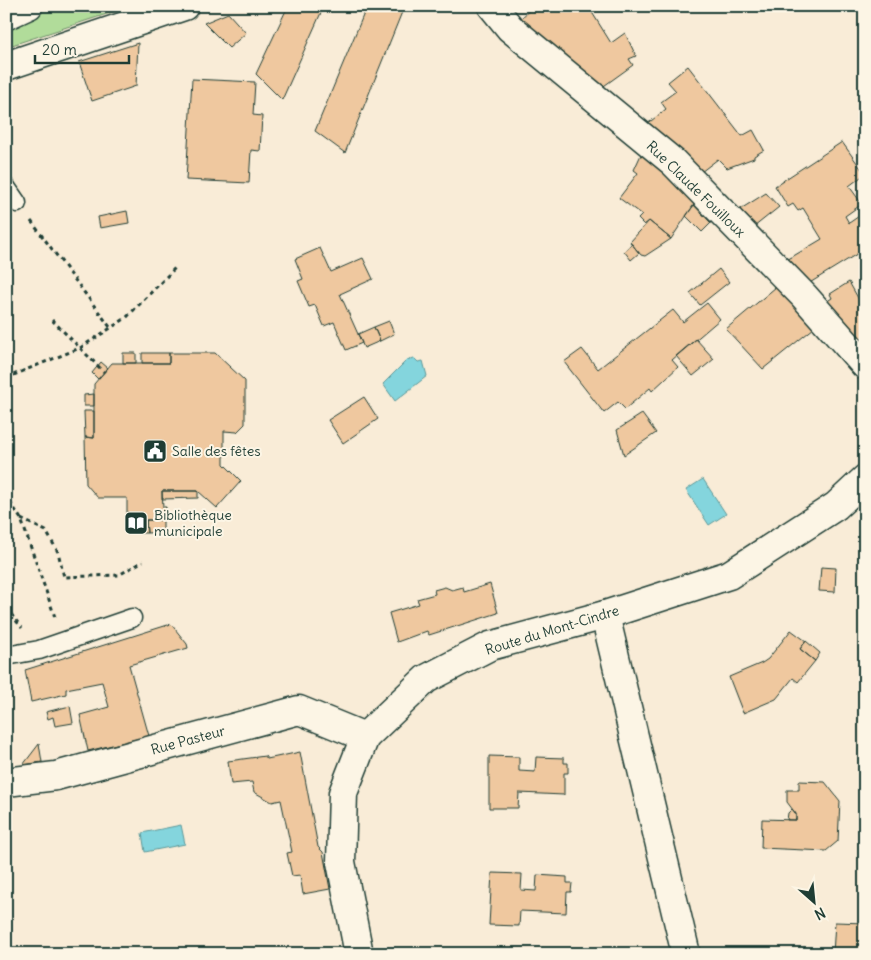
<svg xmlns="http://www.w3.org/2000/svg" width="871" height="960" viewBox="0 0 871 960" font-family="Delius,sans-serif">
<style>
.green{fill:#b1dc9a;stroke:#688c67}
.water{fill:#84d5dd;stroke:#5c9899}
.building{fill:#efc89f;stroke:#1f3d34}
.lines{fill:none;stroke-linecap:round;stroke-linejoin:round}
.lane-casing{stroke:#1f3d34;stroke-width:21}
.street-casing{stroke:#1f3d34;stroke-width:31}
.secondary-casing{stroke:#1f3d34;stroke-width:31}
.path{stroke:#1f3d34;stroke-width:3;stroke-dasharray:4 4;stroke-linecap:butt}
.lane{stroke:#fcf5e5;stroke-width:18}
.street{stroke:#fcf5e5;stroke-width:28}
.secondary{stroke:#fcf5e5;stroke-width:28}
.labels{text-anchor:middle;stroke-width:4;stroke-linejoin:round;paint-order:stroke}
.street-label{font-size:14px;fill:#1f3d34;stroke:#fcf5e5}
.poi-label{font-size:14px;fill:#1f3d34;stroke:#fcf5e5;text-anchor:start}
</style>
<rect width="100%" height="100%" fill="#f9ecd7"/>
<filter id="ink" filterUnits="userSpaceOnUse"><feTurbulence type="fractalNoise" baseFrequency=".02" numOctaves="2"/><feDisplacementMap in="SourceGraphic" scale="10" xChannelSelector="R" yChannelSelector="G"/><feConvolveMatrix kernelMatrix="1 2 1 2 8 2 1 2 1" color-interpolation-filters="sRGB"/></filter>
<g filter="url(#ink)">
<!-- green -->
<path class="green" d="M6,6H131L6,47Z"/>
<!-- water -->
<path class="water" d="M414,358L418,362L423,361L427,376L395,401L383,384L407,360Z
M703,479L726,514L709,525L686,490Z
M181,825L185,844L145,852L142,833Z"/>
<!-- building -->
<path class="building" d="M288,6H324L282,100L256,74Z
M367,6H375L402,12L345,153L315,131Z
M534,6H545L549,10L553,6H588L611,43L625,33L636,56L629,59L633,65L601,88L519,20Z
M228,13L246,33L229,48L204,23Z
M138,43L136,86L92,101L79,62Z
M688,66L742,136L753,130L764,150L754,156V158L727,168L718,159L701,172L646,125L666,109L661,102L676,91L668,82Z
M192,79L255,82L253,115L262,116L260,151L251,150L249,183L186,180Z
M842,142L865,174L849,186L862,204L845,216L849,223L865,212V249L808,284L785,261L822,239L803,208L798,211L793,204L788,207L775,186Z
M644,148L697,200L671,239L649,221L644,225L638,219L642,215L619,198L638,173L634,170Z
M766,193L779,207L754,227L739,210Z
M694,205L711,223L702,232L686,216Z
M127,211L129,223L100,228L98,217Z
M649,221L671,239L645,256L641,255L630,242Z
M632,244L639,253L631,260L624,251Z
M320,248L331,272L363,258L373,279L340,294L362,343L346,350L334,322L324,326L315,305L309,307L298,281L303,279L295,259Z
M719,269L729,282L700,305L690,293Z
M849,282L862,305L865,303V345L826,302L832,298L830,294Z
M776,287L814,328L763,369L726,329Z
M707,303L720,319L672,360L678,367L652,391L650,388L625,409L618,402L604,413L564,362L582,349L598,369L673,310L683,322Z
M389,321L394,334L380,341L374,327Z
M374,327L380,341L364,348L358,334Z
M696,339L714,359L693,376L676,356Z
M123,353H136V363H123Z
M142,353H169V363H142Z
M169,353H215L245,381V424L237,432L224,431V464L241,481L217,508L198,491H162L163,507H166V520H146L147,533H127V498H98L86,484L85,437L94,438V384L112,363H169Z
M101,362L108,368L98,379L92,373Z
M94,394V406H84V395Z
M364,397L378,419L343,443L328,420Z
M84,411H94V438L85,437Z
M642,414L656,433L624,455L617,430Z
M162,491H198V498L162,499Z
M146,520H163V532L147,533Z
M821,567L836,568L835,592L819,591Z
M490,584L498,613L429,635L427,631L397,642L389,613L419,604L417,599L435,594L434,590L445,587L452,590L463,587L464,592Z
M171,624L187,644L188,648L129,665L149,736L88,751L80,715L109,707L102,682L66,689V694L31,702L25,670Z
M791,630L806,641L800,649L815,661L798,682L793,678L776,699L743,713L729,677L762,663L768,659Z
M806,641L820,653L815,661L800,649Z
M70,706L73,723L55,726L53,717L48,719L46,712Z
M39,744L42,762L23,765Z
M300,752L318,847L323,852L330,889L303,894L300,875L292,876L287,853L292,852L281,800L272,802L254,792L252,782L231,784L228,761L265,756L267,759Z
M489,756L519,757V771L535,772L536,757L564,758V763H568V773H564V795L519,793L518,808H489Z
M799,781L825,782L840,801L838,841L826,851L761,848L762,819L796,820V814L787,802V790H799Z
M792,809L796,814V820H787L788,813Z
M492,873L522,874L521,890L536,891L537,875L567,877V883H572L571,892H567L566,913L520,911L519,926L489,925Z
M835,922L865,923V954H833Z"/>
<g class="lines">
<!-- lane casing -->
<g class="lane-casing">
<path id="lane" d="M6,21L32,9L34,6
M6,187L17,203
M6,656L39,650L132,618"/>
</g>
<!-- street casing -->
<g class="street-casing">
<path id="street" d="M605,615L686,954
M6,782L56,776L299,710L365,737"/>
</g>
<!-- secondary casing -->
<g class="secondary-casing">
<path id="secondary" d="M492,6L510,28L673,162L804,296L865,365
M6,66L184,6
M359,954L341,862L343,793L365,737L426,679L490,646L605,615L729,575L836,506L865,479"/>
</g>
<!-- path -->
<path class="path" d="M31,221L110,327
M52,320L104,372
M6,378L80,348L126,318L176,267
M6,495L21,519L56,620
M21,519L46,531L58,552L64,577L119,575L143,561
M6,608L22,628"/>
<!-- lane -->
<use href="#lane" class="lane"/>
<!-- street -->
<use href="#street" class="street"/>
<!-- secondary -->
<use href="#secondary" class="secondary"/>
</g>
</g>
<!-- icons -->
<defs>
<g id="civic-square" transform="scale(1.25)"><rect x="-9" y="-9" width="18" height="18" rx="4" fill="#1f3d34" stroke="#fcf5e5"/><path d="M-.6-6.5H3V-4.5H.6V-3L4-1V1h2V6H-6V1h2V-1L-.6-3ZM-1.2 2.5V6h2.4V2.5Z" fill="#fff"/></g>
<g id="library-square" transform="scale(1.25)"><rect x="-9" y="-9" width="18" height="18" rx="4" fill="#1f3d34" stroke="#fcf5e5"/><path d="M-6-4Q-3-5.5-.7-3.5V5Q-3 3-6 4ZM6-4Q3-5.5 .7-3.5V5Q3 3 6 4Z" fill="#fff"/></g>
</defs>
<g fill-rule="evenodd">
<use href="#civic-square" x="155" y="451"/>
<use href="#library-square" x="136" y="523"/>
</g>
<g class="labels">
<!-- street labels -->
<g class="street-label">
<text transform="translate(696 189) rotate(44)" y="5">Rue Claude Fouilloux</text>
<text transform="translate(552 630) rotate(-17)" y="5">Route du Mont-Cindre</text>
<text transform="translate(188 740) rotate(-15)" y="5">Rue Pasteur</text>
</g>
<!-- poi labels -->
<g class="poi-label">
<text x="172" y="456">Salle des fêtes</text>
<text x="154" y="520">Bibliothèque<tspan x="154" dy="16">municipale</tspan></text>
</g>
</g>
<!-- margin -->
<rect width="871" height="960" fill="none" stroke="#fcf5e5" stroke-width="25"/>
<rect x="12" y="12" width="846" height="935" fill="none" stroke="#1f3d34" stroke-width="2" filter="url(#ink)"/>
<!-- north arrow -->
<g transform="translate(814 902) rotate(153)" stroke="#fcf5e5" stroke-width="4" paint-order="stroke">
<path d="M0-4L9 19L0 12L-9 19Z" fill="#1f3d34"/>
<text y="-8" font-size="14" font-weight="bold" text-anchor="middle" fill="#1f3d34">N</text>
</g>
<!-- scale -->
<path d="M35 55v8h94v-8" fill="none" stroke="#1f3d34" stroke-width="2.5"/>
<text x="42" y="55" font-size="15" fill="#1f3d34" stroke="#fcf5e5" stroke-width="4" paint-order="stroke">20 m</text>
</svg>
